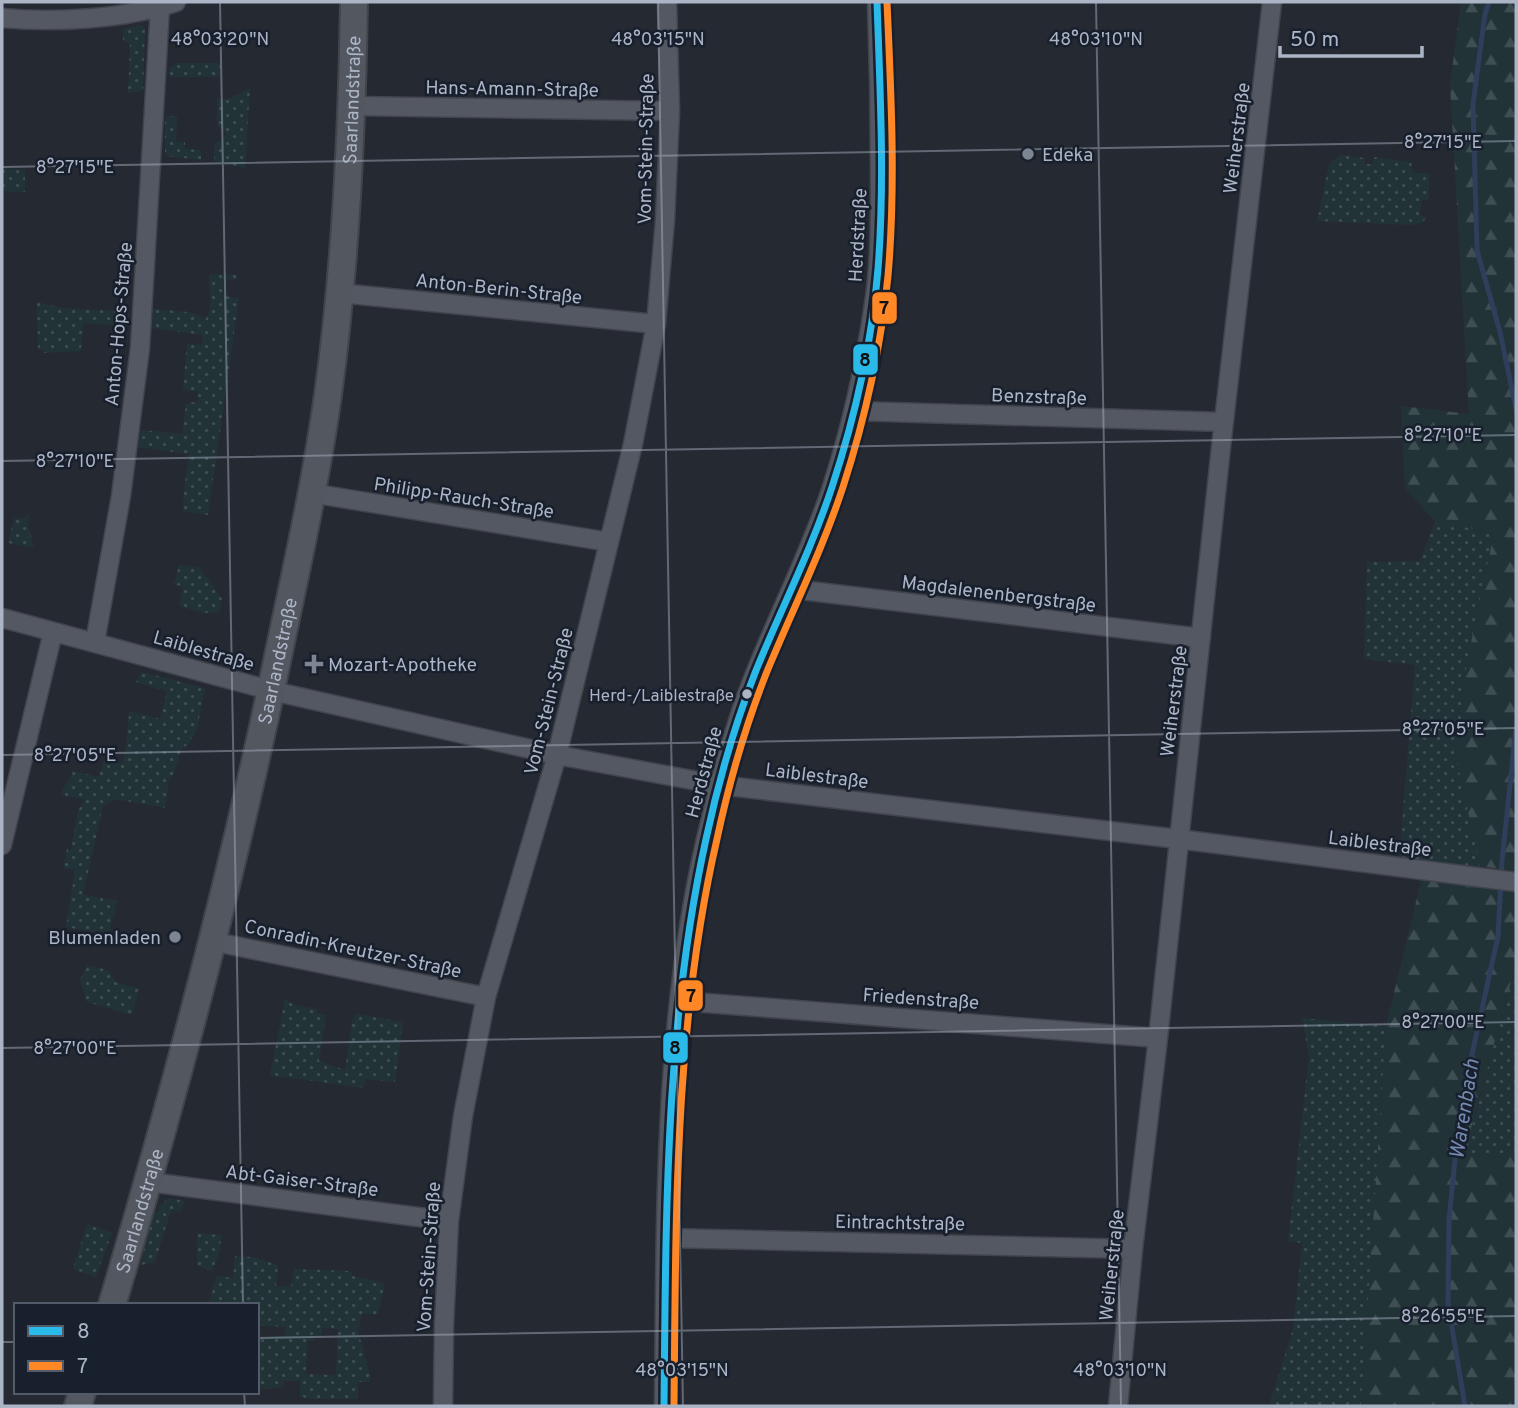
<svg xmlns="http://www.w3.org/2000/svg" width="1518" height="1408" viewBox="0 0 1518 1408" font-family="Overpass,sans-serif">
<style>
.grass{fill:url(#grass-dots);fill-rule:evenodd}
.forest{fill:url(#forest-firs)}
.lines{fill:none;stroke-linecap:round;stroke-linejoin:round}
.stream{stroke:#2e3e5b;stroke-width:5}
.street-casing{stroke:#41444c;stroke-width:21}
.secondary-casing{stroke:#41444c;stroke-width:30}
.street{stroke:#545862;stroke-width:18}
.secondary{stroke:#525760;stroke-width:26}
.bus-1-casing{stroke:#181f2d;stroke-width:12}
.bus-2-casing{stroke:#181f2d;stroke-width:12}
.bus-1{stroke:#2abaea;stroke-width:7}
.bus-2{stroke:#ff8726;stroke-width:7}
.ticks{fill:none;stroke:#acb5c6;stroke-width:2;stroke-opacity:0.45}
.poi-dot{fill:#7d8492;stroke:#181f2d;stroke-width:2.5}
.bus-dot{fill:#acb5c6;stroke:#181f2d;stroke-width:2.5}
.labels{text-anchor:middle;stroke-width:5;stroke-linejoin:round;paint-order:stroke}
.bus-label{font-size:17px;fill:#acb5c6;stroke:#181f2d;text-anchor:end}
.street-label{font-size:19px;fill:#acb5c6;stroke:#181f2d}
.poi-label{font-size:19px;fill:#acb5c6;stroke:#181f2d;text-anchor:start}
.water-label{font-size:21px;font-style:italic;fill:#7389b0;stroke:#181f2d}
.ticks-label{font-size:18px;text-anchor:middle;fill:#acb5c6;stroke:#181f2d;stroke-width:5;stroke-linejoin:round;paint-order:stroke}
.line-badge{stroke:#181f2d;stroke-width:2.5}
.pale-badge-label{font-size:19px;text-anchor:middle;font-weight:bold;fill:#111}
</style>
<defs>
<pattern id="grass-dots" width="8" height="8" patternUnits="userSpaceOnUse" patternTransform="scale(1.75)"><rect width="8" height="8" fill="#223338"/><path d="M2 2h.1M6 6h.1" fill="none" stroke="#3f4e53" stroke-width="1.8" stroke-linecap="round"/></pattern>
<pattern id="forest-firs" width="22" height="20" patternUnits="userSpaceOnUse" patternTransform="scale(1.75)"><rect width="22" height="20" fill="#223338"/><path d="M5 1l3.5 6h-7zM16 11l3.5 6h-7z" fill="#3f4e53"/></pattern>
</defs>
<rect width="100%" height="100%" fill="#252932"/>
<!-- grass -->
<path class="grass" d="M141,25L145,28L143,91L128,93L130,44L123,40V29Z
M177,63H220V77H169V68Z
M250,88L245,168L214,161L215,143L223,140L226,133L217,125V98L229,99Z
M177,116L176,142H185V149L201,150V160L165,156V117Z
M1340,155L1365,158L1364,164H1373L1374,157L1411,162L1413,173H1429V199L1422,200L1419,215L1427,217L1422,223L1410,225L1317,221L1329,164Z
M2,168L25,170V192L2,191Z
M209,274L236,275L237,280L226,279L225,296L239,298L208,515L183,511L184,491L189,454L137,447L141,430L182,434L186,404L198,401V391L183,390L187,344L202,345L203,335L152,328L153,309L188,312L204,317V321C216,306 208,291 209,274Z
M37,302L63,308L117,311L115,325L83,323L81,351L43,353V350L38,349Z
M29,513L28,525L34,548L8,543L14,518H24Z
M1435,521L1494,533L1467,662L1457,761L1480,866L1399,860L1415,665L1364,659L1367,562L1420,561Z
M179,565L199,567L222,599L219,612L204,613L179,606L183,587L174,584Z
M142,672L205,688L197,729L189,743L181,750L174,774L169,778L165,808L115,799L103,806L83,894L117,901L109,935L66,927L75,870L63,868L67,849L71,850L78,811L85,799L61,795C63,785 71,781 73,771L98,777L104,760L122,764L126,748L129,711L160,719L167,691L136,682Z
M1516,963V1154L1464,1155Z
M87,965L107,970L117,983L139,988L132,1015L87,1002L80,980Z
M285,999L295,1005L317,1009L316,1013L326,1015L319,1061L345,1070L352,1021L356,1014L403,1022L395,1082L365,1079L364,1088L270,1075Z
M1302,1018L1386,1026L1361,1406H1269L1293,1329L1302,1243L1288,1241L1309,1056Z
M169,1198L185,1201L180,1212L171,1210L155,1262L141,1265L152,1212H159V1206Z
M87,1224L112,1233L96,1277L73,1269Z
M197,1233L221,1235L220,1251L212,1271L197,1266Z
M235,1256L252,1257L278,1265L276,1286H291L294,1269L350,1271L353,1276L385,1283L378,1314H362L358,1331L371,1379L369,1382H358V1399H314L300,1397V1381H284V1387L262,1389L257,1386V1339C268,1339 275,1335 285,1336L286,1327L257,1325V1305H208L217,1276L233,1278ZM322,1328L338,1329L336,1375L306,1374L307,1341H314V1337H321Z"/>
<!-- forest -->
<path class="forest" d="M1461,2H1516V871L1480,866L1457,761L1467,662L1494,533L1435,521L1405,489L1401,406L1469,414L1450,85Z
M1422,877L1516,893V963L1464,1154H1516V1406H1361L1386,1026Z"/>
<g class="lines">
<!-- stream -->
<path class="stream" d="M1489,2L1485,14L1473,104L1477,250L1500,332L1516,409
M1465,1406L1448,1303L1449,1220L1460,1109L1498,936L1502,861L1516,728"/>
<!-- street casing -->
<g class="street-casing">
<path id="street" d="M2,18C56,23 125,19 176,2
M353,106L670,111
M339,293L656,324
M854,411L1224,422
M311,493L609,542
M793,589L1201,638
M2,618L277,692L557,755L719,785L1178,839L1516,882
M95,642L121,496L140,348L160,7
M2,845L53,632
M211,941L486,997
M680,1001L1158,1038
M149,1182L449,1221
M666,1238L1133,1249
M443,1406L444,1325L449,1221L463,1116L486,997L557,755L633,444L656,324L665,220L670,111L667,2
M664,1406C666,1218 663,1024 706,839C717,793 729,746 745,700C771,628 808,560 832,487C851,428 865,366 874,304C881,259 880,213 880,168C880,112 879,57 877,2
M1118,1406L1133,1249L1158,1038L1221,447L1272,2"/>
</g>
<!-- secondary casing -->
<g class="secondary-casing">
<g id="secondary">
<path id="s1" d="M112,1305C174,1096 230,884 275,671C294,579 315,488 328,395C346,265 352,133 354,2"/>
<path d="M78,1406L82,1392"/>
</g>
</g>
<!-- street -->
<use href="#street" class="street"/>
<!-- secondary -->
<use href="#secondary" class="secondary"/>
<!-- bus-1 casing -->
<g class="bus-1-casing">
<path id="bus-1" d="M664,1406C666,1216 665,1025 706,839C718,783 734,727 755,673C780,611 811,551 832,487C855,417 872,342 878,269C885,180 880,90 877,2"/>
</g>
<!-- bus-2 casing -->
<g class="bus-2-casing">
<path id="bus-2" d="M674,1406C676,1217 674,1025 717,839C729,783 745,727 766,674C792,611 822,551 843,487C865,419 881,347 888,276C896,185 891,92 887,2"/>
</g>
<!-- bus-1 -->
<use href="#bus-1" class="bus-1"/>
<!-- bus-2 -->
<use href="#bus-2" class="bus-2"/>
</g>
<!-- ticks -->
<path class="ticks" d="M220,2L243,1305M658,2L683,1406M1096,2L1121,1406M2,167L1516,141M2,461L1516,435M2,755L1516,728M2,1048L1516,1022M257,1338L1516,1316M2,1342H16M244,1392L245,1406"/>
<!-- markers -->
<g class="poi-dot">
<circle cx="1028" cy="154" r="7"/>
<path d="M310.5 653.5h7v7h7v7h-7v7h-7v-7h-7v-7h7z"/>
<circle cx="175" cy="937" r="7"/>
</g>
<circle class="bus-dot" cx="747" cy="694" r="6"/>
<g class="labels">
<!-- bus labels -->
<g class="bus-label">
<text x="734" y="701">Herd-/Laiblestraße</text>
</g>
<!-- street labels -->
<g class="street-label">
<text transform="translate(512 88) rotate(1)" y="7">Hans-Amann-Straße</text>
<text dy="7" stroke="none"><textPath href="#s1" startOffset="1232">Saarlandstraße</textPath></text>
<text transform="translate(1236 138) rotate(-83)" y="7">Weiherstraße</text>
<text transform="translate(645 149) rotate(-89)" y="7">Vom-Stein-Straße</text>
<text transform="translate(857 235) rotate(-87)" y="7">Herdstraße</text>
<text transform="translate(499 288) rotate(6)" y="7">Anton-Berin-Straße</text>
<text transform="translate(118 324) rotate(-85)" y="7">Anton-Hops-Straße</text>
<text transform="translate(1039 396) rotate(2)" y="7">Benzstraße</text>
<text transform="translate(464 497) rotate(9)" y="7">Philipp-Rauch-Straße</text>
<text transform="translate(999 593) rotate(7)" y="7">Magdalenenbergstraße</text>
<text transform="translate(204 650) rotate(16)" y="7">Laiblestraße</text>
<text dy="7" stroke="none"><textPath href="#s1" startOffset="665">Saarlandstraße</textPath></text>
<text transform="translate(548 701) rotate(-76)" y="7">Vom-Stein-Straße</text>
<text transform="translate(1173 701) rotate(-83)" y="7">Weiherstraße</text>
<text transform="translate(703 772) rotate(-75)" y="7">Herdstraße</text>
<text transform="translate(817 775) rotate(7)" y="7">Laiblestraße</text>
<text transform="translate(1380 843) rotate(7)" y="7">Laiblestraße</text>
<text transform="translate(353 948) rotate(12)" y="7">Conradin-Kreutzer-Straße</text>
<text transform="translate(921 998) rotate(4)" y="7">Friedenstraße</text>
<text transform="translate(302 1180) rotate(7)" y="7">Abt-Gaiser-Straße</text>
<text dy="7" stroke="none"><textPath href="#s1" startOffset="98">Saarlandstraße</textPath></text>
<text transform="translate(900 1222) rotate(1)" y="7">Eintrachtstraße</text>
<text transform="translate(428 1257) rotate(-86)" y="7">Vom-Stein-Straße</text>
<text transform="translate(1111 1265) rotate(-84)" y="7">Weiherstraße</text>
</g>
<!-- poi labels -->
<g class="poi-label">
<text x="1042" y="161">Edeka</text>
<text x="328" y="671">Mozart-Apotheke</text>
<text x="161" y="944" text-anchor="end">Blumenladen</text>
</g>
<!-- water labels -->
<g class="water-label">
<text transform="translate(1464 1109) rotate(-81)" y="7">Warenbach</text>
</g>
</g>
<g class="ticks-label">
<text x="220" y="45">48°03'20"N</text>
<text x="658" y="45">48°03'15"N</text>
<text x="1096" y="45">48°03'10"N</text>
<text x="1443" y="148">8°27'15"E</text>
<text x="75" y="173">8°27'15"E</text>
<text x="1443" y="441">8°27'10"E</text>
<text x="75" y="467">8°27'10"E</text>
<text x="1443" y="735">8°27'05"E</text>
<text x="75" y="761">8°27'05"E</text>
<text x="1443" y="1028">8°27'00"E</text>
<text x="75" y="1054">8°27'00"E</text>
<text x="1443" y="1322">8°26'55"E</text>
<text x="682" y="1376">48°03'15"N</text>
<text x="1120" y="1376">48°03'10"N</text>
</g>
<g class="line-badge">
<rect x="871" y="291" width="27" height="34" rx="7" fill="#ff8726"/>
<rect x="852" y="343" width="27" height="33" rx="7" fill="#2abaea"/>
<rect x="677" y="979" width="27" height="33" rx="7" fill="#ff8726"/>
<rect x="662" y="1031" width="27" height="33" rx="7" fill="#2abaea"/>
</g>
<g class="pale-badge-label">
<text x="884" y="314">7</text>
<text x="865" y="366">8</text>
<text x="691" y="1002">7</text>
<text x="675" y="1054">8</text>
</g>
<!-- border -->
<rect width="1518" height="1408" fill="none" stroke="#acb5c6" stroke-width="7"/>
<!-- legend -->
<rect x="14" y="1303" width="245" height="91" fill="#181f2d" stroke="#535b6a" stroke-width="2"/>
<rect x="28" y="1326" width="35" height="10" fill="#2abaea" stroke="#535b6a" stroke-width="2"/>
<text x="77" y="1338" font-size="21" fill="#acb5c6">8</text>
<rect x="28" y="1361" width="35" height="10" fill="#ff8726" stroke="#535b6a" stroke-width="2"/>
<text x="77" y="1373" font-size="21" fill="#acb5c6">7</text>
<!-- scale -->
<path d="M1280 46v10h142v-10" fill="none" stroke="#acb5c6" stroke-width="3.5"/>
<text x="1290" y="46" font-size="21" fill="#acb5c6" stroke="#181f2d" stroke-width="5" paint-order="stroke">50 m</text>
</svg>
